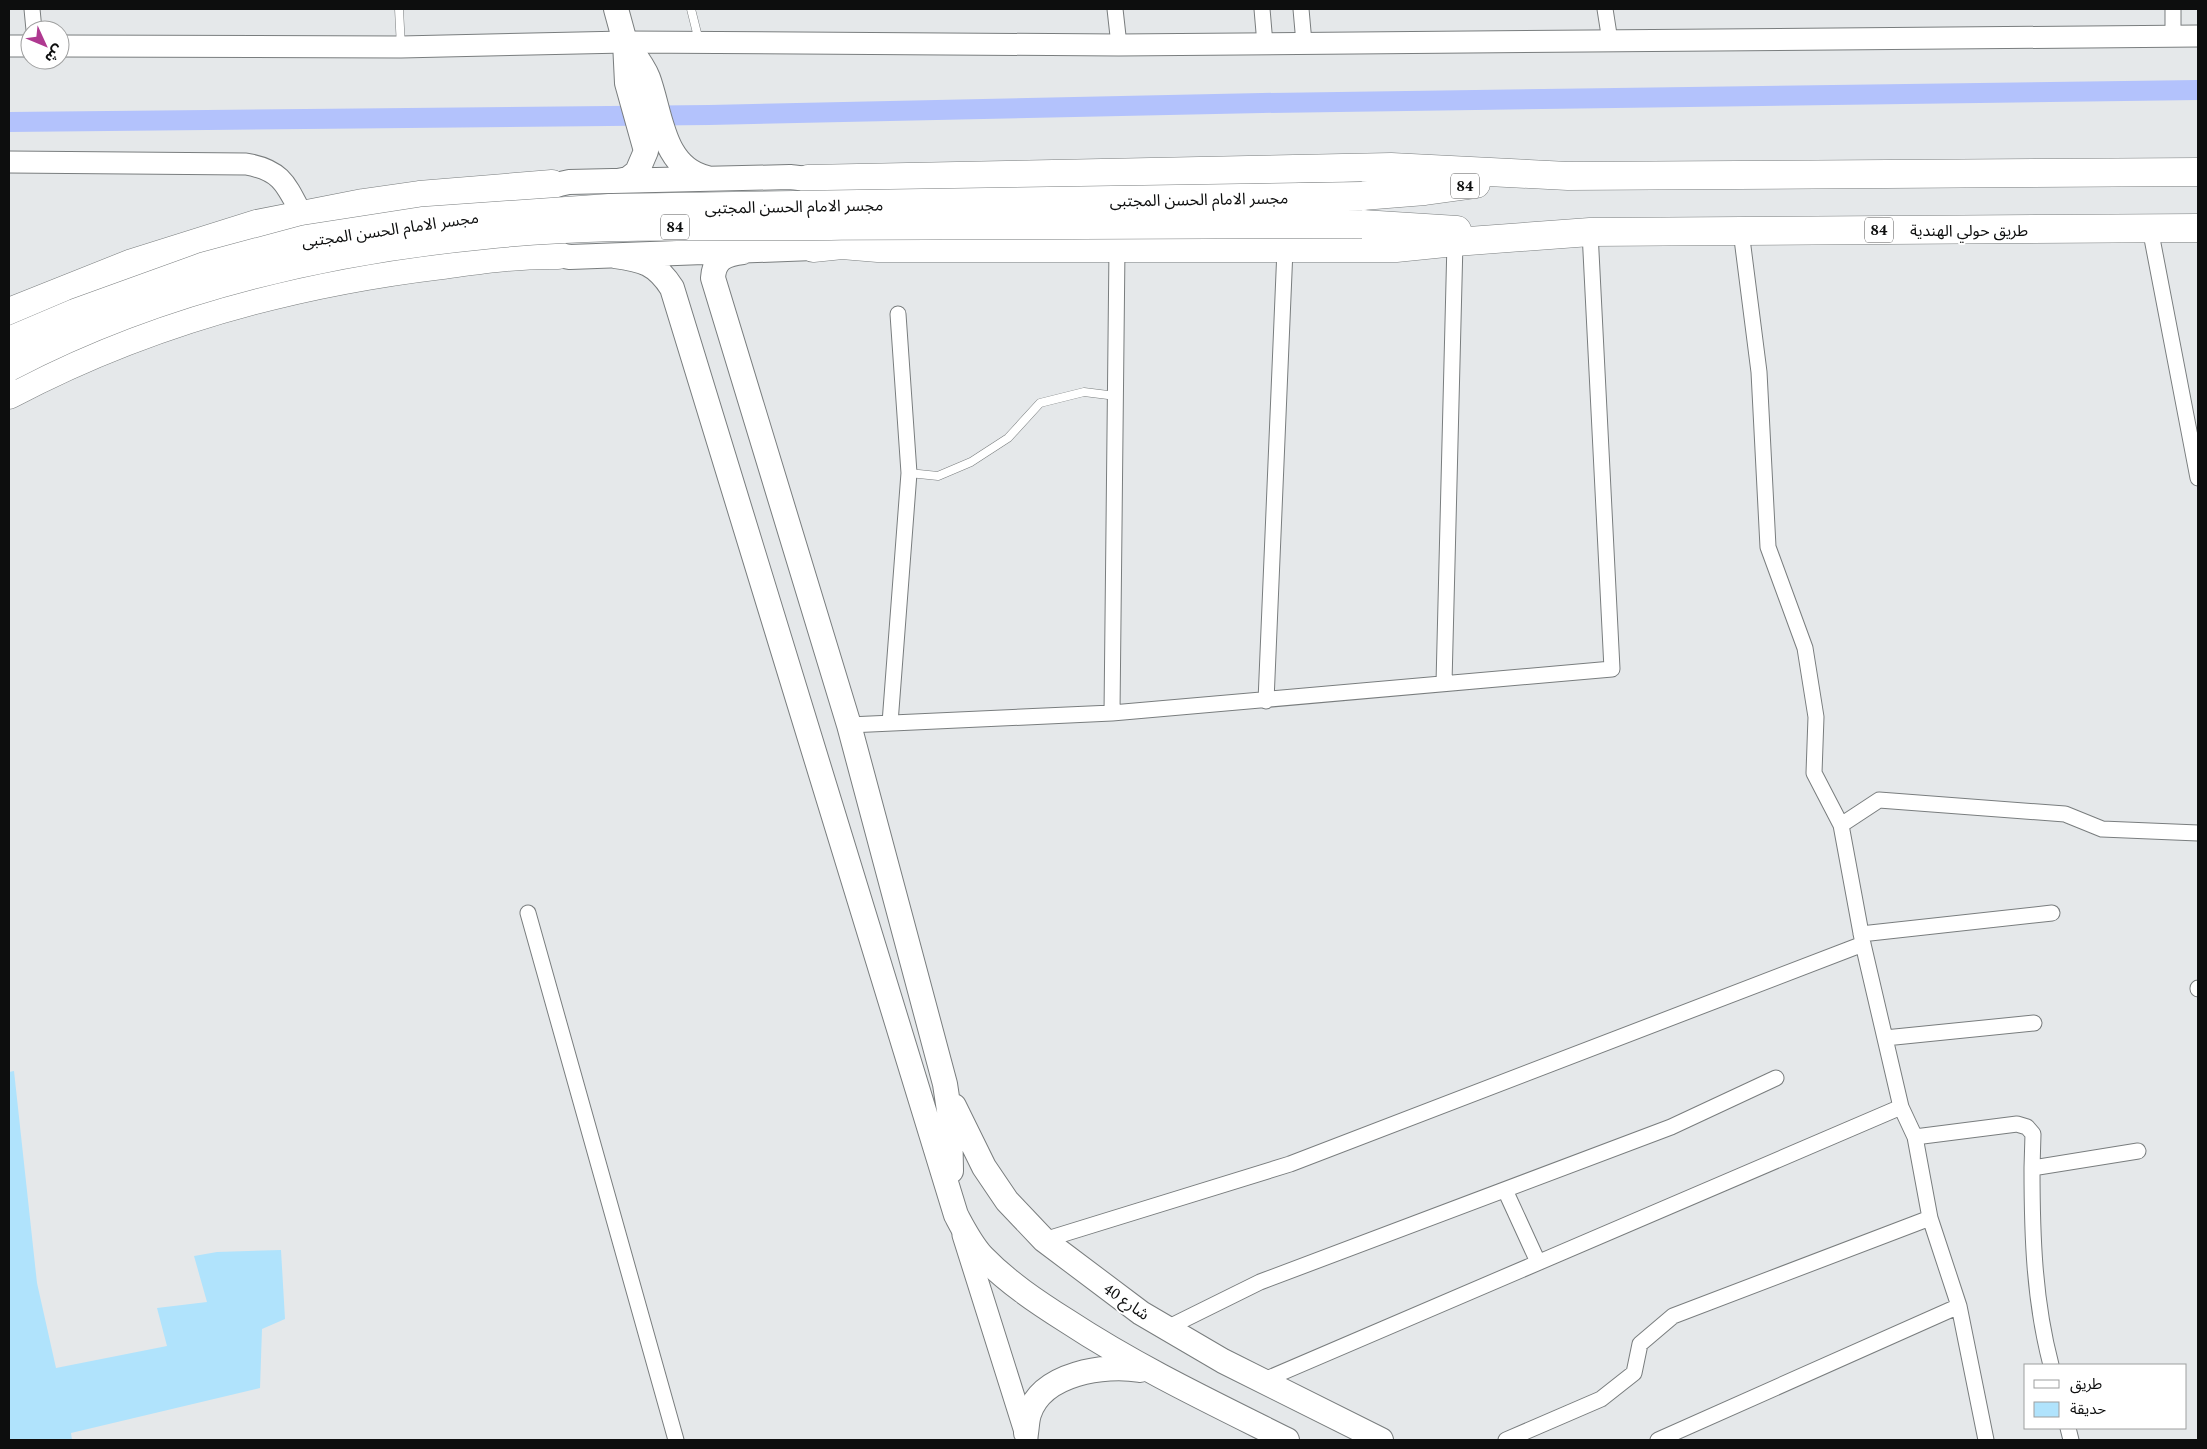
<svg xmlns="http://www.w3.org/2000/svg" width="2207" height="1449" viewBox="0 0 2207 1449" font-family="Spectral,'Noto Sans Arabic',serif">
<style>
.green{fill:#b0e3fc}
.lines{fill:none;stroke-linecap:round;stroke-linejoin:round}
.canal{stroke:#b3c2fc;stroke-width:20}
.lane-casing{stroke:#797d7e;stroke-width:9}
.street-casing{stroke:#797d7e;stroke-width:17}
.secondary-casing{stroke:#797d7e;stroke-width:23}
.primary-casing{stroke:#797d7e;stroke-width:26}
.highway-casing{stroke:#797d7e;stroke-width:29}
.lane{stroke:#fff;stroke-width:8}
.street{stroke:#fff;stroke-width:15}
.secondary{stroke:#fff;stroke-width:21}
.primary{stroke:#fff;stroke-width:24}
.highway{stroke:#fff;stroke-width:28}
.highway-bridge-casing{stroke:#797d7e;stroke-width:29;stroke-linecap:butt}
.highway-bridge{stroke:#fff;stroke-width:28}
.labels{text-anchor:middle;stroke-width:4;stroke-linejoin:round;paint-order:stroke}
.shield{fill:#fff;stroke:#565656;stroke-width:1}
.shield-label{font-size:15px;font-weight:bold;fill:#0d0e0e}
.street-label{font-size:16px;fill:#0d0e0e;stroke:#fff}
</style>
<rect width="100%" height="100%" fill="#e5e8ea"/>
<!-- green -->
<path class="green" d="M14,1071L37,1283L56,1368L167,1346L157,1308L207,1302L194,1256L217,1252L281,1250L285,1319L262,1329L260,1388L71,1433L72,1440H9V1072Z"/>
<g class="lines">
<!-- canal -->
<path class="canal" d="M9,122L709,115L1262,103L2198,90"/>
<!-- lane casing -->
<g class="lane-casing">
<path id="lane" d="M399,9L401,47
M691,9L699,41
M909,473L938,476L971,462L1008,438L1040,403L1084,392L1116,396"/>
</g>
<!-- street casing -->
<g class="street-casing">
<path id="street" d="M32,9L34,30
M1115,9L1119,45
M1262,9L1265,44
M1301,9L1304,43
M1605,9L1610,41
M2173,9V36
M2150,228L2198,478
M1741,231L1759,372L1768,547L1805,648L1816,717L1814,773L1841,825L1863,944L1901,1107L1915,1137L1930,1218L1959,1306L1986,1440
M1444,683L1455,242
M1266,701L1285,249
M1112,713L1117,248
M890,723L909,473L898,314
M849,725L1112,713L1612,669L1590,232
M1841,825L1879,800L2065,814L2102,829L2198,833
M528,913L676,1440
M1861,934L2052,913
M2198,989V988
M1885,1038L2034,1023
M1915,1137L2017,1124L2027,1127L2033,1134L2032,1168
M1505,1190L1538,1262
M1044,1240L1290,1164L1863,944
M1167,1328L1260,1282L1671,1127L1776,1078
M2051,1365C2034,1300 2032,1236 2032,1168L2138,1151
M1262,1381L1901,1107
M2068,1428L2071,1440
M1506,1440L1601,1399L1634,1373L1640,1344L1673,1316L1930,1218
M1658,1440L1959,1306"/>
</g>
<!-- secondary casing -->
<g class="secondary-casing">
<path id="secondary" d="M9,46H30
M60,46L401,47L625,42L1119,45L2198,36
M9,162L246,164C281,170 286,184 301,213
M963,1235L1027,1438"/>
</g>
<!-- primary casing -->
<g class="primary-casing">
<path id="primary" d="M616,9L625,42L627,83L646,151L637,172L628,179L618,181
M625,42C633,53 643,65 648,78C661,113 662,168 707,178
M790,177C799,178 809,178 817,183C843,199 839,236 813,248L570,257C514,250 512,191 569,182Z
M743,252C725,254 714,259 713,278L849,725L945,1084L950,1117L951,1171
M615,256C643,260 656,263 672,288L956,1215C964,1230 971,1244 982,1256C1007,1282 1037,1302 1067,1321C1137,1367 1213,1403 1287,1440
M954,1106L984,1167L1007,1201L1044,1240L1141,1313L1223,1361L1381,1440
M1026,1433C1027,1427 1027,1420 1029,1414C1042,1373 1105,1364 1140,1370"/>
</g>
<!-- highway casing -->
<g class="highway-casing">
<path id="highway" d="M808,179L1391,167L1568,176L2198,172
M1362,196L1425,191L1476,184
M1362,224L1457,230
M813,248L842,245L878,248H1396L1455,242L1590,232L2198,228
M9,312L132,263L256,224L363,203L419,195L552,184
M9,395C143,324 291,283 442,265C480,260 519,254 558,255"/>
</g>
<!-- lane -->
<use href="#lane" class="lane"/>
<!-- street -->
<use href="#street" class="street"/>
<!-- secondary -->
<use href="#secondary" class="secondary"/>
<!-- primary -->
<use href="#primary" class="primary"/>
<!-- highway -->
<use href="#highway" class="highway"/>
<!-- highway-bridge casing -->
<g class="highway-bridge-casing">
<path id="highway-bridge" d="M9,341L75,313L205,266L306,239L422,221L609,208L1362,196
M9,367C156,290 320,251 485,235C599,223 715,227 830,226C1007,224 1184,224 1362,224"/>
</g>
<!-- highway-bridge -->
<use href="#highway-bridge" class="highway-bridge"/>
</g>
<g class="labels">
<!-- shield labels -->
<g class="shield">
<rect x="1451" y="173.5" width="28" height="25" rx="4"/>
<rect x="661" y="214.5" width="28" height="25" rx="4"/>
<rect x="1865" y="217.5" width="28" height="25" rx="4"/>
</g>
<g class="shield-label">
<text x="1465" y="191">84</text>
<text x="675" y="232">84</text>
<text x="1879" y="235">84</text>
</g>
<!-- street labels -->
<g class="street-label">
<text transform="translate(1199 199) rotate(-1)" y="6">مجسر الامام الحسن المجتبى</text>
<text transform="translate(794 206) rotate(-1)" y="6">مجسر الامام الحسن المجتبى</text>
<text transform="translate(390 229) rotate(-8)" y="6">مجسر الامام الحسن المجتبى</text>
<text x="1969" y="236">طريق حولي الهندية</text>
<text transform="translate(1127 1301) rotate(35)" y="6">شارع 40</text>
</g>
</g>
<!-- border -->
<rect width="2207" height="1449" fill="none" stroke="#0d0e0e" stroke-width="20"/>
<!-- legend -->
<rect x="2024" y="1364" width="162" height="65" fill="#ffffff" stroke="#9e9f9f"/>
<rect x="2034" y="1380" width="25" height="8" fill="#ffffff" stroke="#9e9f9f"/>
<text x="2070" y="1389" font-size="15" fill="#0d0e0e">طريق</text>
<rect x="2034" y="1402" width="25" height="15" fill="#b0e3fc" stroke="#9e9f9f"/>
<text x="2070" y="1414" font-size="15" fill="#0d0e0e">حديقة</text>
<!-- north arrow -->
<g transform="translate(45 45) rotate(134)"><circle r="24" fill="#ffffff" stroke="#9e9f9f"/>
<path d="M0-4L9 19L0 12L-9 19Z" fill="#af3990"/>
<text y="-8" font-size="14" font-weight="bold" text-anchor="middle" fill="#0d0e0e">ش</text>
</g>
</svg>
